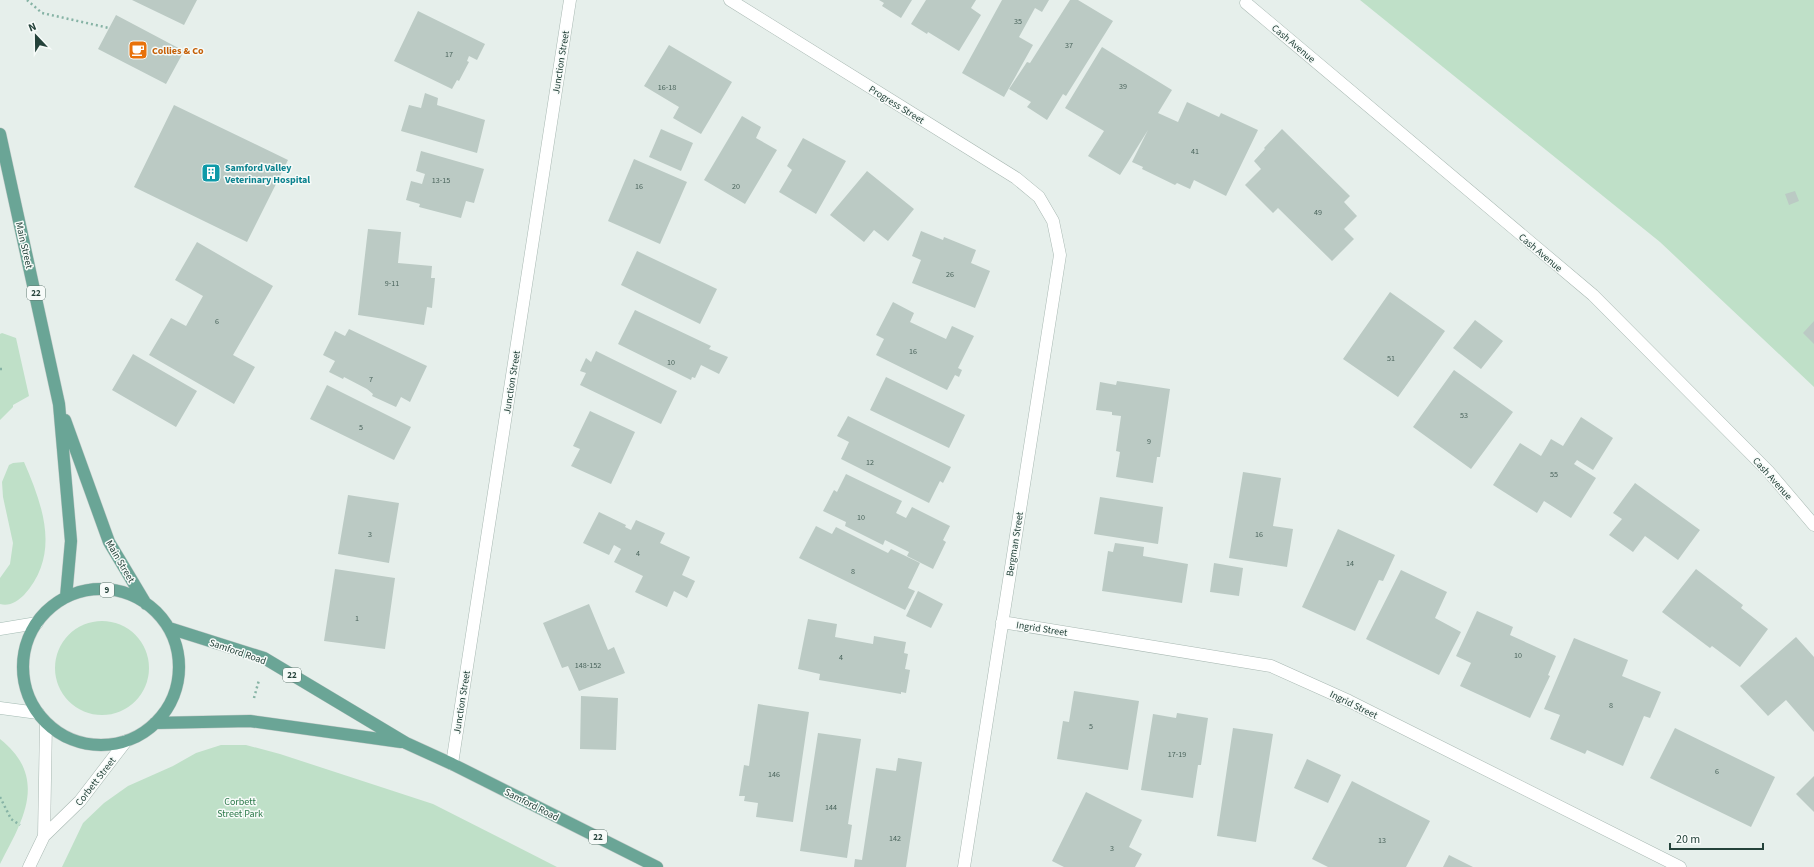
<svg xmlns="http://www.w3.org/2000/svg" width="1814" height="867" viewBox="0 0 1814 867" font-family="'Source Sans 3',sans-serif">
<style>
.green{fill:#bfe0c8}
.building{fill:#bbcac4}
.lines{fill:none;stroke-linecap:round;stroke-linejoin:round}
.street-casing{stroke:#a8b8b2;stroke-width:13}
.secondary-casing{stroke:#a4bbb3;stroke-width:13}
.primary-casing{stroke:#c2cac8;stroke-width:13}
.path{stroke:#86b3a5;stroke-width:2.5;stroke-dasharray:2 3;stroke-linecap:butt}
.street{stroke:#fff;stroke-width:12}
.secondary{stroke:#fff;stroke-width:12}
.primary{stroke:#6aa596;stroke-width:12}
.labels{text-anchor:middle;stroke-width:3;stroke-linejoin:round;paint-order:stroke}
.number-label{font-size:8px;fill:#4a645c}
.shield{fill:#f7fbf9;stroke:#637a73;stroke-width:1}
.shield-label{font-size:9px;font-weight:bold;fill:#24423a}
.street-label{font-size:10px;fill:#24423a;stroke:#f7fbf9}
.food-label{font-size:10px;font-weight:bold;fill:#c56008;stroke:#f7fbf9;text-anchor:start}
.culture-label{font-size:10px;font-weight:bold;fill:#0d838f;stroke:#f7fbf9;text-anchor:start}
.park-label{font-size:10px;fill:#2d7a4b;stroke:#f7fbf9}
</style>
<rect width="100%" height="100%" fill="#e6efeb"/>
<!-- green -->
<path class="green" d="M1360,0H1814V387L1660,242Z
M2,333L16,338L29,396L13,405V407L0,420V334Z
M24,462C43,506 61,554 24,595C18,601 9,607 0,604V578L10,564L13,543L3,497L2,482L9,465L13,463Z
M55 668a47 47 0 1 1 94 0a47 47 0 1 1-94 0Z
M0,739C49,778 23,820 0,864Z
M221,745H246L280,754L433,804L557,867H62L83,823L104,803L128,786L173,766L196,753Z"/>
<!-- building -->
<path class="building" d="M132,0H197L184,25Z
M879,0H912L901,18L882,6L884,3Z
M926,0H976L971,8L981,15L959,51L928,32L927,34L911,24Z
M1002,0H1049L1042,12L1035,8L1019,37L1033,45L1004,97L962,73Z
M1070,0H1078L1113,21L1066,96L1063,94L1047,120L1027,107L1031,102L1009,89L1027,62L1030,63Z
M418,11L485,44L477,60L469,56L467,61L469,62L459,81L457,80L452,89L394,61Z
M116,15L184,51L166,84L98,49Z
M669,45L732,82L701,134L673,118L679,107L644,86Z
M1102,47L1172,90L1158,113L1178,122L1187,102L1219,117L1221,113L1258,130L1226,196L1194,180L1190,189L1177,183L1175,185L1142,169L1143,167L1132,162L1148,130L1120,175L1088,156L1104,131L1065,108Z
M425,93L438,98L437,105L485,120L477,153L401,131L409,105L421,108Z
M174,105L288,160L247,242L134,187Z
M742,116L761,127L756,138L777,150L745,204L704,180Z
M661,129L693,143L681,171L649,157Z
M1282,129L1350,196L1344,202L1357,216L1344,229L1354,239L1332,261L1278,208L1273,213L1245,185L1261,169L1254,161L1265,149L1264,148Z
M803,138L846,161L816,214L779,192L792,170L787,166Z
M421,151L484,169L474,203L466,201L461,218L419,207L420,204L406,200L411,181L422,184L425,174L416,171Z
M634,159L687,182L660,244L608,221Z
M867,171L914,209L888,241L874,230L864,242L830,215Z
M1795,191L1799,201L1789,205L1785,194Z
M368,229L401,232L398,263L432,266L431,278H435L432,308L427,307L424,325L358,315Z
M921,231L943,240L944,237L976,250L971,263L990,271L975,308L912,283L921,260L912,256Z
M197,242L273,286L233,355L255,367L234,404L149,355L171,318L186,326L203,296L175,280Z
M637,251L717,289L700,324L621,285Z
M1390,292L1445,331L1398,397L1343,359Z
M893,302L914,313L910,322L946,339L952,326L974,336L958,368L962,370L959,377L955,375L947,390L876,355L884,339L876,335Z
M635,310L711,346L709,349L728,357L719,374L701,365L695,378L692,377L691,380L618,344Z
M1475,320L1503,341L1481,369L1453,348Z
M1814,321V344L1803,333Z
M349,329L427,366L410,402L401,397L396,407L372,396L373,394L367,389L344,377L343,379L329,372L335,361L323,355L335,331L345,336Z
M596,351L677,391L661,424L580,385L586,373L580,371L586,358L591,362Z
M133,354L197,391L176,427L112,390Z
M1454,370L1513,412L1471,469L1413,427Z
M886,377L965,415L949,448L870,410Z
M1117,381L1170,389L1160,457H1157L1153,483L1116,477L1120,452L1116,451L1121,416L1112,415V412L1096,410L1100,382L1116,385Z
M327,385L411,427L394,460L310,419Z
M590,411L635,432L611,484L571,466L580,449L573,446Z
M848,416L951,467L943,483L940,481L929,503L841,459L849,442L837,436Z
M1581,417L1613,438L1593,470L1577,460L1574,464L1596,478L1571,518L1544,501L1537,513L1493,485L1520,443L1541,456L1551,439L1563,446Z
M1243,472L1281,478L1273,526L1293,529L1287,567L1229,558Z
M846,474L902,501L896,513L906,518L912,507L950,526L943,540L946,542L933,569L907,556L909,552L885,540L883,545L845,526L846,522L823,511L834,490L837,492Z
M1635,483L1700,530L1678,560L1645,536L1633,552L1609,535L1622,519L1613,513Z
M348,495L399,503L389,563L338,554Z
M1100,497L1163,507L1158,544L1094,534Z
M599,512L626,525L625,527L631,530L636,520L665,533L660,543L690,557L682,575L695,581L687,598L674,591L667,607L635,592L643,576L614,562L621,549L614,545L609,555L583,543Z
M816,526L832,534L836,527L888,553L891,549L920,563L908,588L915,591L905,610L799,558Z
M1338,529L1395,555L1383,581L1379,580L1355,631L1302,607Z
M1115,543L1144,547L1143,556L1188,564L1182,603L1102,591L1108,551L1113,552Z
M1214,563L1243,568L1239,596L1210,592Z
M335,569L395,578L385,649L324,641Z
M1696,569L1743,605L1741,608L1768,629L1740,667L1712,646L1710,648L1662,612Z
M1401,570L1447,592L1435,618L1461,632L1439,675L1366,639Z
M918,591L943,604L931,628L906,616Z
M589,604L608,650L614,647L625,673L579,691L568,666L562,668L543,623Z
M1477,611L1513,627L1510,635L1556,656L1548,675L1550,676L1530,718L1460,686L1471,663L1456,656Z
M808,619L837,624L835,637L873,644L874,636L906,642L904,653L908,654L905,669L910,670L906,693L901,692V694L819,680L820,674L798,669Z
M1796,637L1814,657V732L1786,700L1768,716L1740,686Z
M1574,638L1628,660L1622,676L1661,692L1650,718L1644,716L1623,766L1587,750L1585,754L1550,739L1560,715L1544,709Z
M1074,691L1139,701L1128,770L1057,759L1063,721L1069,722Z
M581,696L618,698L616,750L580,749Z
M758,704L809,712L793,822L756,817L758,803L744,801L745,796H739L744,765L749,766Z
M1177,713L1208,718L1201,765H1198L1193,798L1141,790L1153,714L1176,718Z
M1233,728L1273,734L1256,842L1217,836Z
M1675,728L1775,777L1751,827L1650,778Z
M818,733L861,739L848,824L852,825L847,858L800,851Z
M898,758L922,762L906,867H854L855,859L862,860L876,768L896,771Z
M1307,759L1341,775L1328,803L1294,788Z
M1814,776V812L1796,794Z
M1352,781L1430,821L1406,867H1328L1312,859Z
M1086,792L1142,820L1129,847L1142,854L1135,867H1064L1052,861Z
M1449,855L1473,867H1443Z"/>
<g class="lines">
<!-- street casing -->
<g class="street-casing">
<path id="street" d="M730,0L1016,178L1039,197L1053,221L1060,255L964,867
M1246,3L1593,295L1768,471L1814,525
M1002,622L1271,666L1349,701L1680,867
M452,764L570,0
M44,836L46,723
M29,867L44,836L80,801L126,741"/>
</g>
<!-- secondary casing -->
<g class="secondary-casing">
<path id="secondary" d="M0,629L37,623
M0,708L38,713"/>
</g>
<!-- primary casing -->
<g class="primary-casing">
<path id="primary" d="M0,134L59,404L71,541L66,597
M65,420L109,542L146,604
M23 667a78 78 0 1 1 156 0a78 78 0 1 1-156 0Z
M169,628L264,658L406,743L452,764L657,867
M155,723L250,721L401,742"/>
</g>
<!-- path -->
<path class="path" d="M27,0L42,13L109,28
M0,369H2
M254,698L259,680
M0,797L11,819L20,825"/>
<!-- street -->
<use href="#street" class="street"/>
<!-- secondary -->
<use href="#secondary" class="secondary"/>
<!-- primary -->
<use href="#primary" class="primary"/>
</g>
<!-- icons -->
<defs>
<g id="cafe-square" transform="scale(1)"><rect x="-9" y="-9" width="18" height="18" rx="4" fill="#e8710a" stroke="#f7fbf9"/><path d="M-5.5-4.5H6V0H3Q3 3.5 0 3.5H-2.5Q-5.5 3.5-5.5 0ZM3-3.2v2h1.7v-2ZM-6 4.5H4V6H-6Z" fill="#fff"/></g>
<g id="building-square" transform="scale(1)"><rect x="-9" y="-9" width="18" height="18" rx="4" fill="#0f9aa8" stroke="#f7fbf9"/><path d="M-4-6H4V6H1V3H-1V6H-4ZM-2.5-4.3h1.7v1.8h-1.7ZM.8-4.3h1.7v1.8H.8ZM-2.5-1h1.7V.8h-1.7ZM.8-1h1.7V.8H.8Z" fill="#fff"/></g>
</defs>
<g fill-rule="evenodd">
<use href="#cafe-square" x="138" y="50"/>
<use href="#building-square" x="211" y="173"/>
</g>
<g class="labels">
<!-- number labels -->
<g class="number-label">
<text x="1018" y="24">35</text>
<text x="1069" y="48">37</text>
<text x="449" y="57">17</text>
<text x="1123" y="89">39</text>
<text x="667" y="90">16-18</text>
<text x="1195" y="154">41</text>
<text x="441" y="183">13-15</text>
<text x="639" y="189">16</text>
<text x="736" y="189">20</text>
<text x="1318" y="215">49</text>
<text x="950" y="277">26</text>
<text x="392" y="286">9-11</text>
<text x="217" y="324">6</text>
<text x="913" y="354">16</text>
<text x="1391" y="361">51</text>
<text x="671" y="365">10</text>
<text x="371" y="382">7</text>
<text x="1464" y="418">53</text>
<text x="361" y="430">5</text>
<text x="1149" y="444">9</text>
<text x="870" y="465">12</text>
<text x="1554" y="477">55</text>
<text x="861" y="520">10</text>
<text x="370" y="537">3</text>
<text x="1259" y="537">16</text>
<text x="638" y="556">4</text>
<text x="1350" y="566">14</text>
<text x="853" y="574">8</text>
<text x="357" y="621">1</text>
<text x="1518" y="658">10</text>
<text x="841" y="660">4</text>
<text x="588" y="668">148-152</text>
<text x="1611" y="708">8</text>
<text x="1091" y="729">5</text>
<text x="1177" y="757">17-19</text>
<text x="1717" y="774">6</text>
<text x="774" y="777">146</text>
<text x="831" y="810">144</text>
<text x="895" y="841">142</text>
<text x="1382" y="843">13</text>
<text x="1112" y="851">3</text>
</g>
<!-- shield labels -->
<g class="shield">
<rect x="27" y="286" width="18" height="14" rx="3"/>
<rect x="100" y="583" width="14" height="14" rx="3"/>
<rect x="283" y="668" width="18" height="14" rx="3"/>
<rect x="589" y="830" width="18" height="14" rx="3"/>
</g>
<g class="shield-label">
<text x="36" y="296">22</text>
<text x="107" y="593">9</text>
<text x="292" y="678">22</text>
<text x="598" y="840">22</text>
</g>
<!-- street labels -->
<g class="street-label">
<text transform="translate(1294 43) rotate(40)" y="4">Cash Avenue</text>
<text transform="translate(560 62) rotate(-81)" y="4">Junction Street</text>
<text transform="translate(897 104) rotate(32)" y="4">Progress Street</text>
<text transform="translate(25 245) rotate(77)" y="4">Main Street</text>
<text transform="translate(1541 252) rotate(40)" y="4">Cash Avenue</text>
<text transform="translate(511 382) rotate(-81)" y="4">Junction Street</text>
<text transform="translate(1773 478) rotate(48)" y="4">Cash Avenue</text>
<text transform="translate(1014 544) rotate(-81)" y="4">Bergman Street</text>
<text transform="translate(121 561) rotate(60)" y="4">Main Street</text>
<text transform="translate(1042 628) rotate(9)" y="4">Ingrid Street</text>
<text transform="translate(238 651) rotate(19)" y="4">Samford Road</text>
<text transform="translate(461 702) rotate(-81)" y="4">Junction Street</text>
<text transform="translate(1354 704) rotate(26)" y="4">Ingrid Street</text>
<text transform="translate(95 781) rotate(-52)" y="4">Corbett Street</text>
<text transform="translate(532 804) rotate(27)" y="4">Samford Road</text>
</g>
<!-- food labels -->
<g class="food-label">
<text x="152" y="54">Collies &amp; Co</text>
</g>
<!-- culture labels -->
<g class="culture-label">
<text x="225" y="171">Samford Valley<tspan x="225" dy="12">Veterinary Hospital</tspan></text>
</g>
<!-- park labels -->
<g class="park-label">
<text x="240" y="805">Corbett<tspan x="240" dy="12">Street Park</tspan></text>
</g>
</g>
<!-- north arrow -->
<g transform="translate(36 36) rotate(338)" stroke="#f7fbf9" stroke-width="3" paint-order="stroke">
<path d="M0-3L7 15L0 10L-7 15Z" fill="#24423a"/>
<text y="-6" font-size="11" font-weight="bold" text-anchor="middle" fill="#24423a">N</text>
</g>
<!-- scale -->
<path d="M1670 843v6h93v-6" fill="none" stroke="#24423a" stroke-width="2"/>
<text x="1676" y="843" font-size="12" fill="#24423a" stroke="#f7fbf9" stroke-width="3" paint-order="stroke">20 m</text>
</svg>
